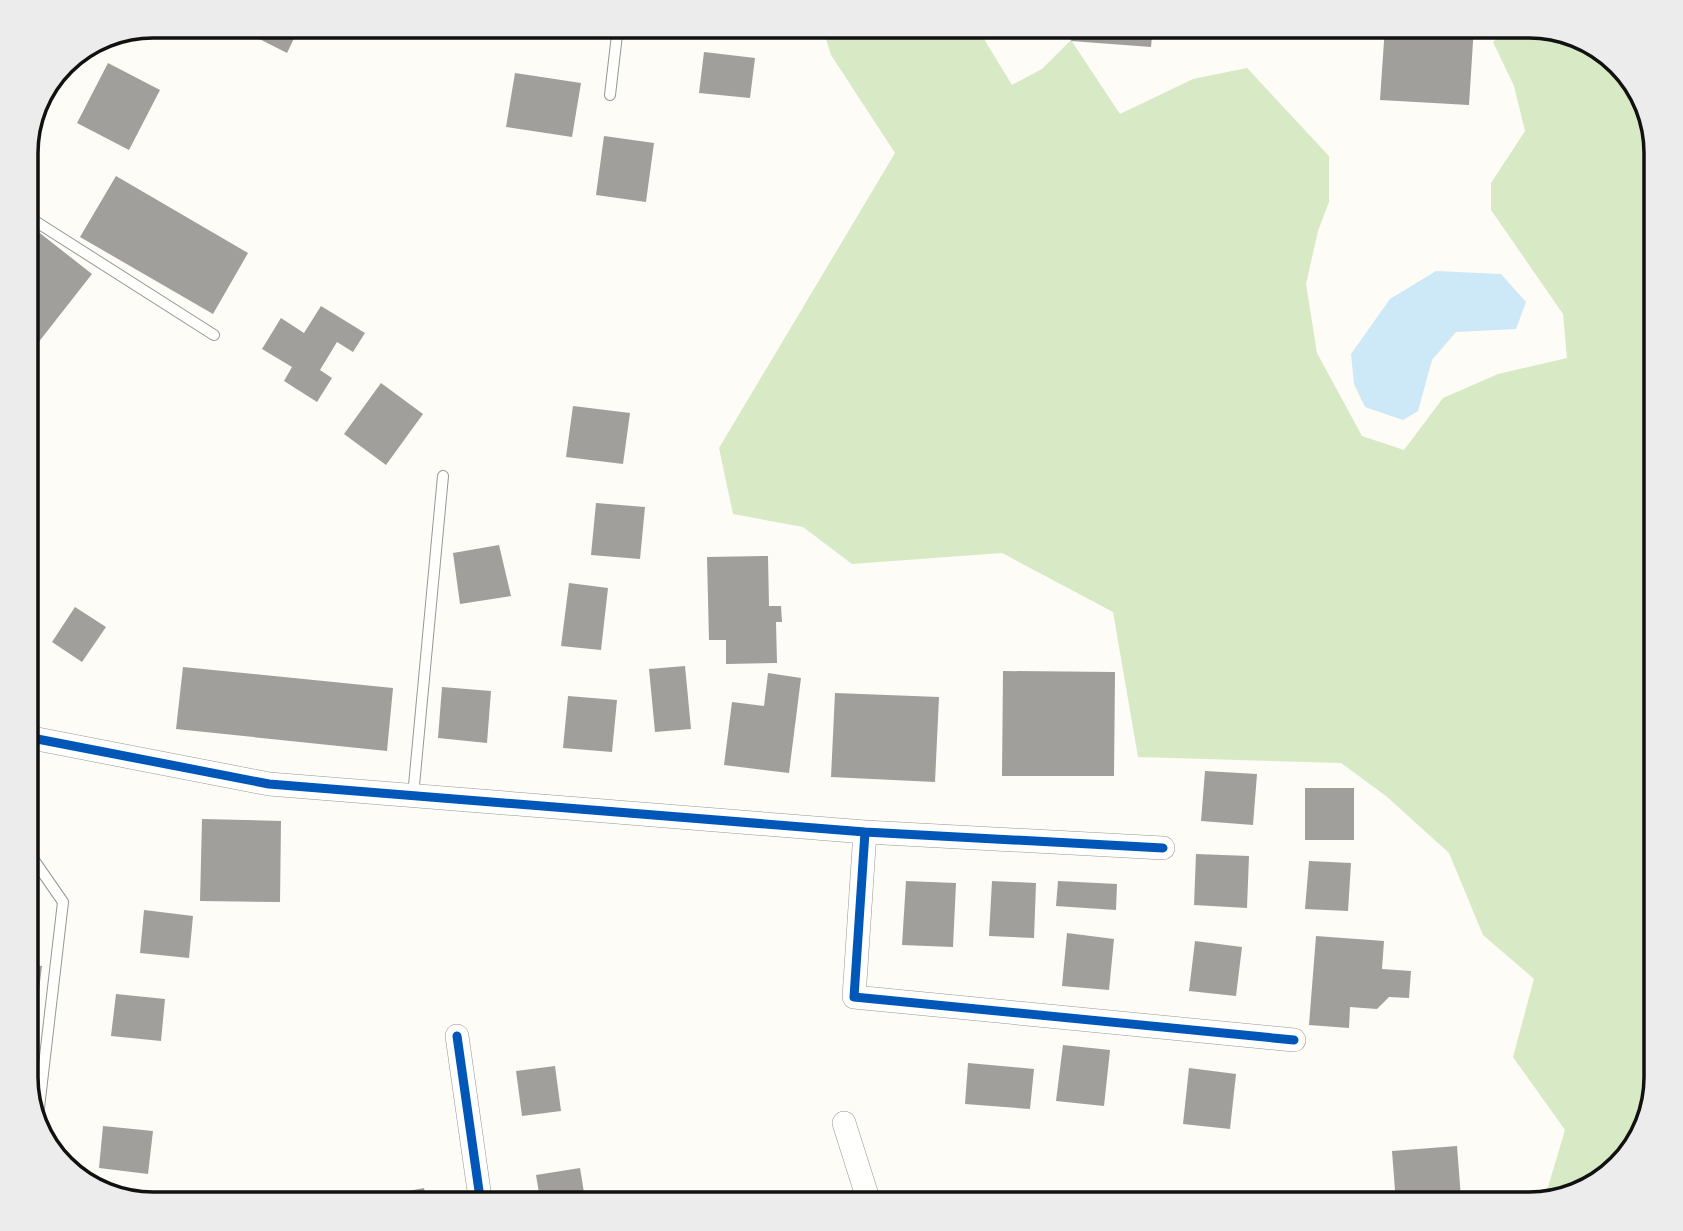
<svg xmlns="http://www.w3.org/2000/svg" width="1683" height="1231" viewBox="0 0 1683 1231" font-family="'IBM Plex Serif',serif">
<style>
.forest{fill:#d8eac5}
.water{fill:#cde8f7}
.building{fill:#a19f9c}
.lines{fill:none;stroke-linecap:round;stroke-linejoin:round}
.service-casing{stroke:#979795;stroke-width:12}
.minor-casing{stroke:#979795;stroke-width:24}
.service{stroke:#fffffe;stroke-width:10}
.minor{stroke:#fffffe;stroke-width:23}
.cycleway-casing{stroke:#fff;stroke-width:13}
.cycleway{stroke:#0057b8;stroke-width:9}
.rim{fill:none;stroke:#111;stroke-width:3.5}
</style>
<rect width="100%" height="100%" fill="#fdfcf7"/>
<!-- forest -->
<path class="forest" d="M822,26H976L1012,85L1042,69L1071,40L1120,114L1193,79L1247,68L1329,156V202L1318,231L1306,284L1317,353L1362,436L1404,450L1443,398L1498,374L1567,358L1563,314L1491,210V183L1525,131L1514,86L1493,42L1509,26H1530L1606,52L1643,97L1657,154V1077L1631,1154L1586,1191L1539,1202L1548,1187L1565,1130L1513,1057L1534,979L1483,935L1449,853L1386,796L1341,763L1138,757L1113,612L1002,553L852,564L803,527L733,514L719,448L895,153L831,55Z"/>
<!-- water -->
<path class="water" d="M1436,271L1501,274L1526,302L1516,329L1456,332L1432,360L1418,411L1403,420L1365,407L1354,384L1351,354L1390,299Z"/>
<!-- building -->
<path class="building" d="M234,26H300L287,53Z
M1072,26H1153L1151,47L1071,41Z
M1385,26H1474L1469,105L1380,100Z
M704,52L755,58L750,98L699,93Z
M108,63L160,90L129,150L77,123Z
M515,73L581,83L572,137L506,127Z
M604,136L654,143L646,202L596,195Z
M116,176L248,253L213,314L80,237Z
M36,230L92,274L34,348L27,342V242Z
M321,306L365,333L353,352L337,342L320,370L332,378L317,402L284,381L292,367L262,349L281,318L304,333Z
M381,383L423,414L386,465L344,434Z
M573,406L630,413L623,464L566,457Z
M596,503L645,507L640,559L591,555Z
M499,545L511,596L460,604L453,553Z
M768,556L769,606H781L782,622H776L777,663L726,664V640H709L707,557Z
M569,583L608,588L601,650L561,646Z
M75,607L106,627L82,662L52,642Z
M685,666L691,729L655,732L649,669Z
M183,667L393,688L387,751L176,729Z
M1003,671L1115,672L1114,776H1002Z
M768,673L801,678L789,773L724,765L732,702L764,706Z
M442,687L491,691L487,743L438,738Z
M835,693L939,697L935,782L831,777Z
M568,696L617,700L612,752L563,748Z
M1205,771L1257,774L1253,825L1201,821Z
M1305,788H1354V840H1305Z
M202,819L281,821L280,902L200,901Z
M1196,854L1249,856L1247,908L1194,905Z
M1309,861L1351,863L1348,911L1305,909Z
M906,881L956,883L953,947L902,945Z
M992,881L1036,883L1034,938L989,936Z
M1058,881L1117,884L1116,910L1056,906Z
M144,910L193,916L189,958L140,953Z
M1067,933L1114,939L1109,990L1062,986Z
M1316,936L1384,941L1382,969L1411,971L1409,998L1389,997L1377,1009L1350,1007L1349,1028L1309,1025Z
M1195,941L1242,947L1236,996L1189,991Z
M27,964L42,966L35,1023L27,1022Z
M116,994L165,999L161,1041L111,1036Z
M1063,1045L1110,1050L1104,1106L1056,1101Z
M968,1063L1034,1069L1030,1109L965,1104Z
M555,1066L561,1111L522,1116L516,1071Z
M1189,1068L1236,1074L1230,1129L1183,1124Z
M103,1126L153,1131L148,1174L99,1168Z
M1457,1146L1461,1198L1396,1204L1392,1151Z
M580,1168L586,1205H541L536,1175Z
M424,1188L427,1205H383L382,1196Z
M827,1191L829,1205H771L770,1200Z
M970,1197L973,1205H948V1204Z"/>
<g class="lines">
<!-- service casing -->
<g class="service-casing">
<path id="service" d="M610,95L618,26
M27,216L214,335
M413,796L443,476
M27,850L63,902L37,1125"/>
</g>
<!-- minor casing -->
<g class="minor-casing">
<path id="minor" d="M27,737L269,784L865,832L1163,848
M865,832L854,997L1294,1040
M457,1036L481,1205
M844,1123L870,1205"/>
</g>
<!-- service -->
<use href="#service" class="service"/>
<!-- minor -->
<use href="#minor" class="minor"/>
<!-- cycleway casing -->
<g class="cycleway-casing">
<path id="cycleway" d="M27,737L269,784L865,832L1163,848
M865,832L854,997L1294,1040
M457,1036L481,1205"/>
</g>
<!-- cycleway -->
<use href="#cycleway" class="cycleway"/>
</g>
<!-- crop -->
<path d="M0 0H1683V1231H0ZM153 38H1529A115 115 0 0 1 1644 153V1077A115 115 0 0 1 1529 1192H153A115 115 0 0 1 38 1077V153A115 115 0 0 1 153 38Z" fill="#ececec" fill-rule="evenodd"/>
<path class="rim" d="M153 38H1529A115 115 0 0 1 1644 153V1077A115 115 0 0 1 1529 1192H153A115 115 0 0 1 38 1077V153A115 115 0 0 1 153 38Z"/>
</svg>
